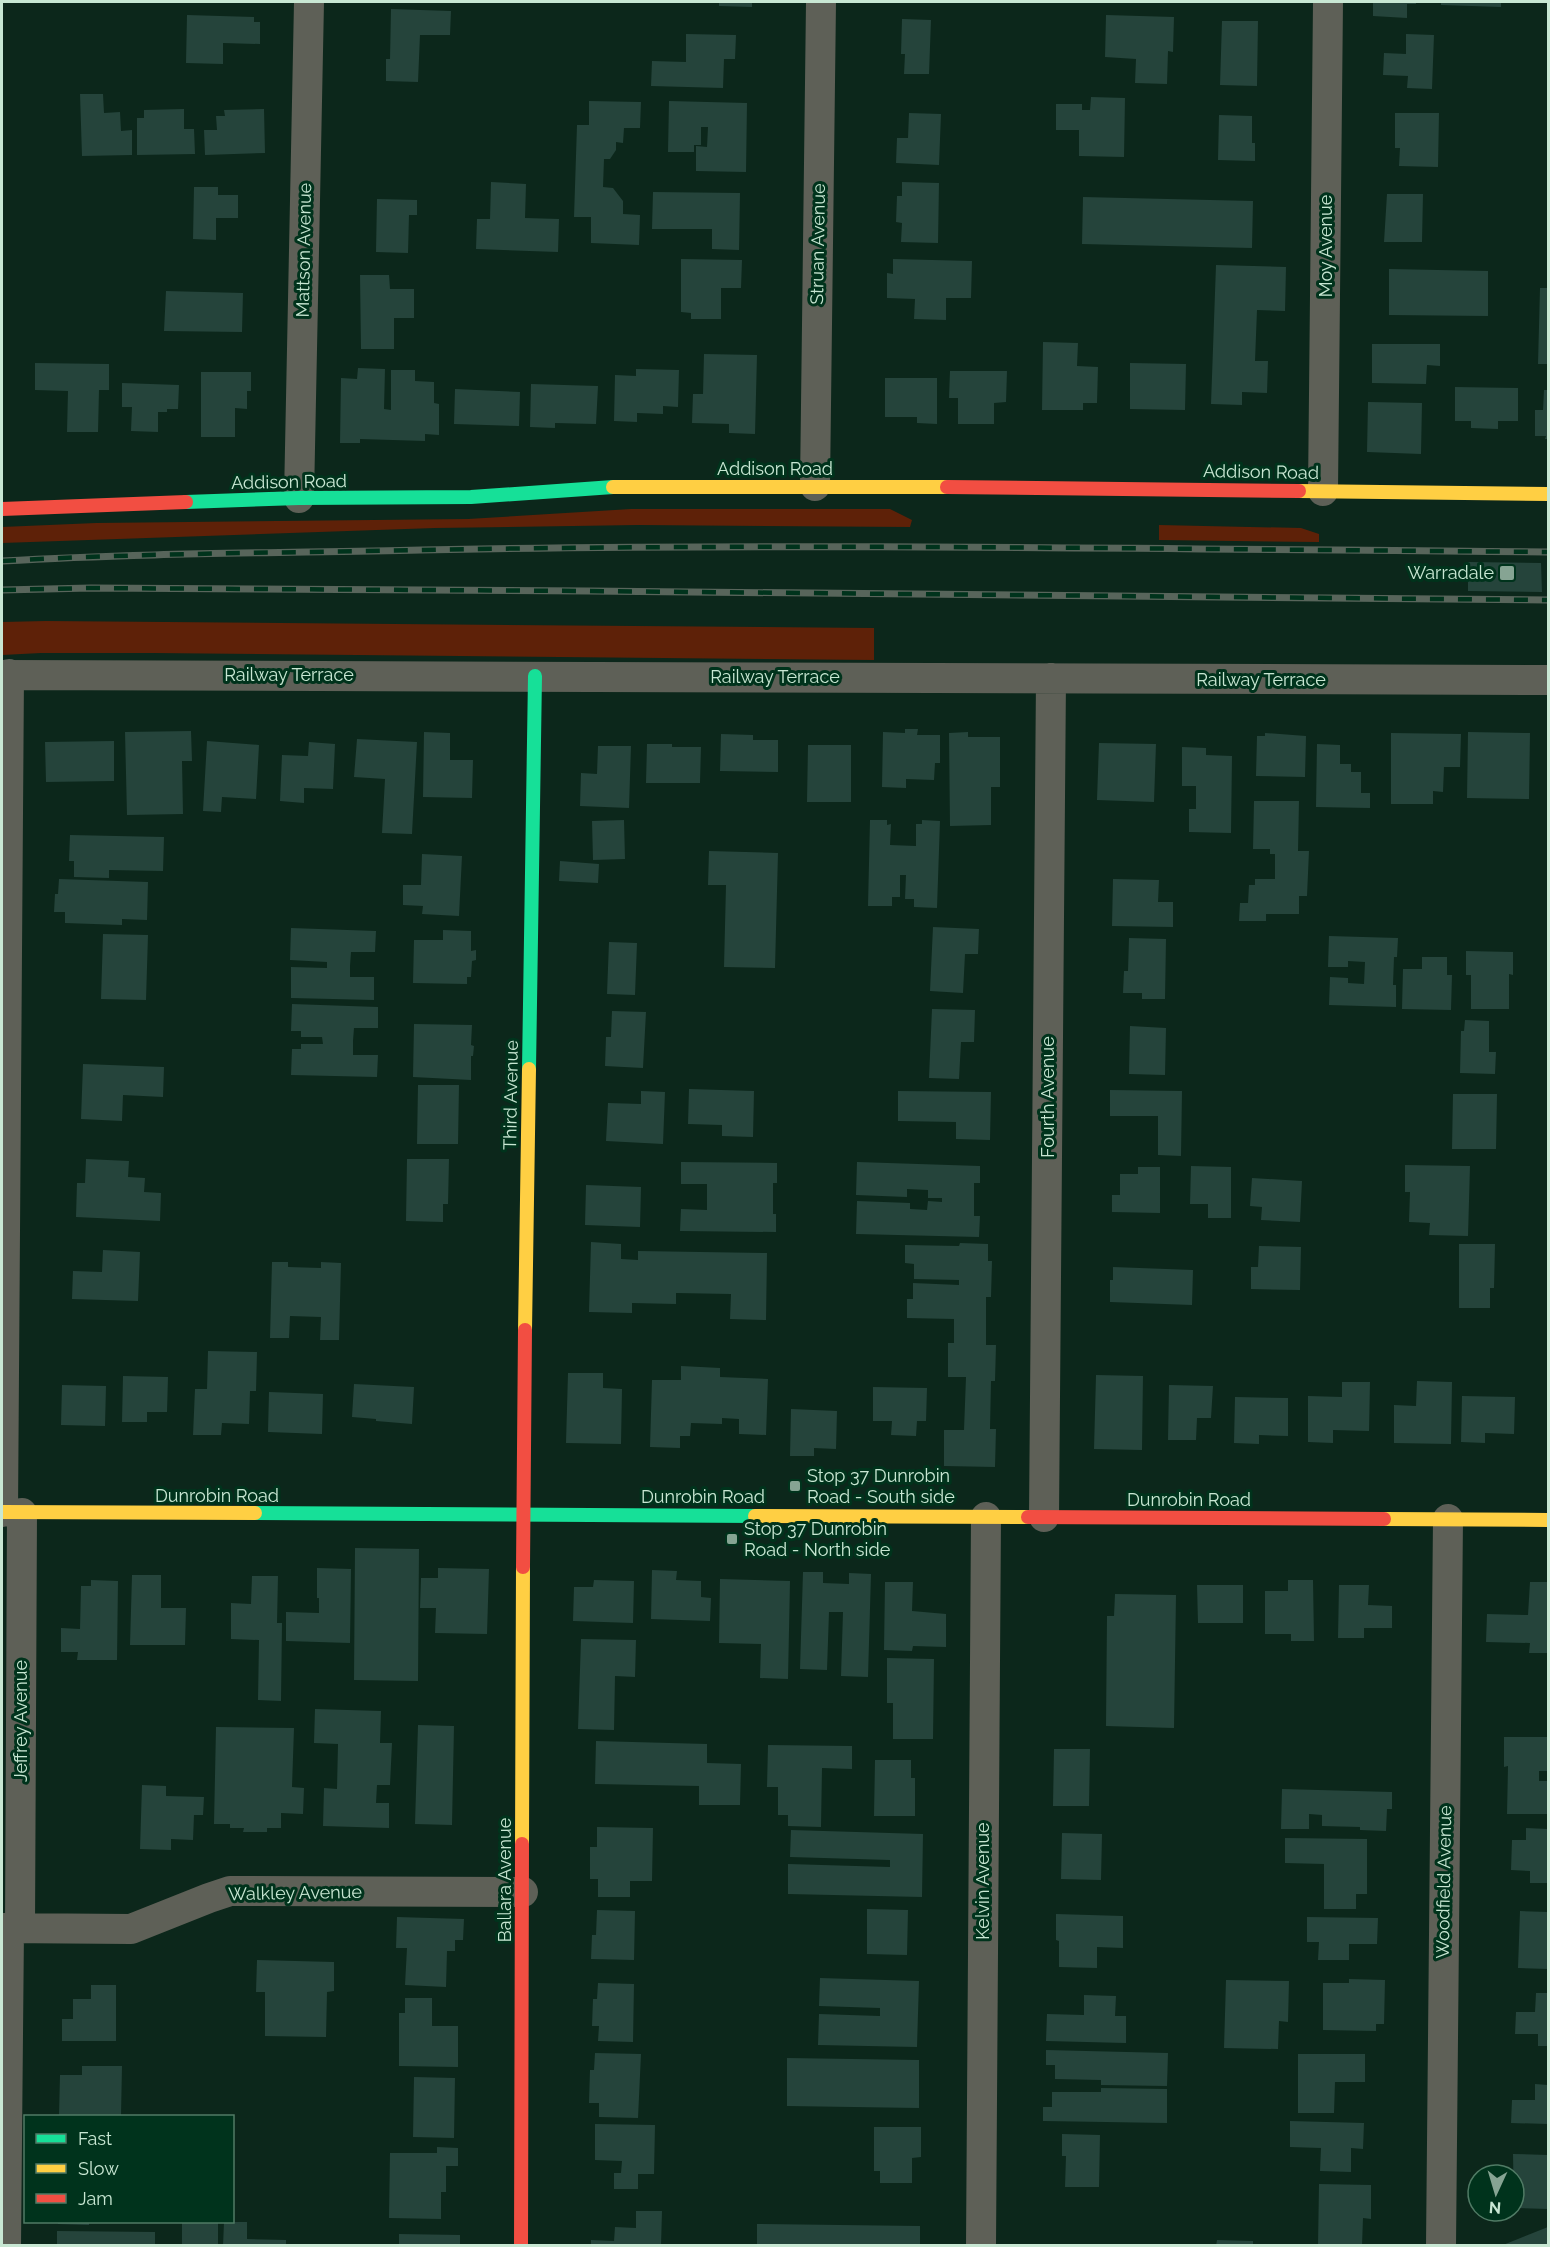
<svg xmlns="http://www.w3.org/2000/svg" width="1550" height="2247" viewBox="0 0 1550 2247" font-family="Raleway,sans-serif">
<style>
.green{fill:#5e2108}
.building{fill:#25443b}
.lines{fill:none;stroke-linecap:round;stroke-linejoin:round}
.street{stroke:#5e6057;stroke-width:30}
.fast{stroke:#16e098;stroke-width:14}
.slow{stroke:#ffcf43;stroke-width:14}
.jam{stroke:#f24e42;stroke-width:14}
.rail-casing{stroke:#58655b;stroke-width:7}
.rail{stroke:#00331c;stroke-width:4.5;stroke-dasharray:14;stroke-linecap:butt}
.poi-dot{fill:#86a493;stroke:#00331c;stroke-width:2}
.labels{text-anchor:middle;stroke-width:6;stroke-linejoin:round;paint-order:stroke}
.street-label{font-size:18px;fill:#c8e7d3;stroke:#00331c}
.poi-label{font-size:18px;fill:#c8e7d3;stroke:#00331c;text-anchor:start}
</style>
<rect width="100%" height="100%" fill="#0c271b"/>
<!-- green -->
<path class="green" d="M631,509H890L912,520L910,527L638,525L435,528L2,543V527L96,523L468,519Z
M1159,525L1301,528L1319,534V542L1159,540Z
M46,621L874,628V660L153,653H41L2,655V622Z"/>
<!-- building -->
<path class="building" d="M719,2H752V7L719,6Z
M1373,2H1416V4H1407V18L1373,16Z
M1441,2H1501V7L1441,5Z
M391,9L451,11L450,35H420L418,82L386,81V59H390Z
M187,15L254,17V22H260V44L223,43V64L186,63Z
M1106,15L1174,17L1173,52L1168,51L1167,84L1135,83L1136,59L1105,57Z
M902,19L931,20L929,74H904L905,54H901Z
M1222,21H1258L1257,86L1220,85Z
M686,34L736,35L735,59H724L723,88L651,86L652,61L686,62Z
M1406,34L1434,35L1432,89L1407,88L1408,76L1383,75L1384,53L1406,54Z
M80,94H103L104,113L120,112L121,131L132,130V155L82,156Z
M1091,97L1125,98L1124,157L1079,156V130H1056V104H1082V110H1090Z
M589,101L641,102L640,128H624L623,143L616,142V150L610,159H604L603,187L613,188L623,201V214L640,215L639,245L591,243V217H574L577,125H589Z
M669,101L747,103L746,172L696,171V146L707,147L708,127H701V145H694V152H668Z
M184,109V129H194L195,154L137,155V118H144V110Z
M264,109L265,153L205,155L204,130H217L216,116H225L224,110Z
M909,113L941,114L939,165L896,163L897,138H908Z
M1395,113H1439L1438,167L1399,166L1400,148H1395Z
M1219,115L1252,116V143H1255V161L1218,160Z
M491,182L526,184L525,218L559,219L558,252L476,249L477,219H490Z
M902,182L939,183L938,243L901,242L902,223L896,222L897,196H902Z
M194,187H218V195H238V218H216V240L193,239Z
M653,192L740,193L739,250L712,249V229H652Z
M1387,194H1423L1422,242H1384Z
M1083,197L1253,201L1252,248L1082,244Z
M377,199L417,200V215H409L408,253L376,252Z
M681,259L742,260L741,288H721V319H691V313L681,312Z
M893,259L972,261L971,298H946V320L914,319L915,299L887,298V273L893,274Z
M1216,265L1286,267L1285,311L1257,310L1255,361H1268L1267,393L1242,392V405L1211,404Z
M1389,269L1488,271V316L1389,315Z
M360,275H389L390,289H414V318H394V349H361Z
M1540,288H1548V364H1538Z
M166,291L243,293L242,332L164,331Z
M1043,342L1078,343L1077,366L1098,367L1097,403H1083V410H1042Z
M1372,344H1440V366L1427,365L1426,384L1372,383Z
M704,354L757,355L755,434L729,433V424L692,423L693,394H703Z
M35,363L109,364V390H99L98,432H67L68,391L35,390Z
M1130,363L1186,364L1185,410L1130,409Z
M358,368L385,369L384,409L391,410V370H415V381L434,382V403L439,404V435L425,434V441L360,439V443H340L341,378L357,379Z
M636,369L679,370L678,407L663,406V414L637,413V422L614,421L615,375L636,376Z
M950,371H1007L1006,402L994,403V424H958V398H949Z
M201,372H251V391H247V409L235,408V437H201Z
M885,378H937V424L917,423V417H885Z
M122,383L179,385L178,409H167V412H158V432L131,431L132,407H122Z
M531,384L598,386L596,424L555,423V428L530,427Z
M1455,387L1518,388V421H1498V429L1471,428V421H1455Z
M455,389L520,392L519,426L454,424Z
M1544,390H1548V439H1545L1546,436H1535V410H1543Z
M1368,402L1422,403L1421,454L1367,452Z
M1468,562L1541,563L1542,592L1468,591Z
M905,729H918L917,735H940V763H935L934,780L906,779V788L882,787L883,732L905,733Z
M191,731L192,761H182L183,814L127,815L125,732Z
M424,732L450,733V760H473L472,798L423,797Z
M968,732V737H1000V787H991V825L950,826L949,733Z
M1468,732L1530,733L1529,799L1467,798Z
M1265,733L1306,736L1305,777L1256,776L1257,736H1265Z
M1391,733L1461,734L1460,767H1444L1443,792L1433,791V804H1391Z
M721,734L753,735V740H778V772L720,771Z
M357,739L417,742L412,834L382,833L385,779L354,777Z
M114,741V781L46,782L45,742Z
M207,741L259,745L256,799L222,797L221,812L203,811Z
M309,742L335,744L333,789L304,788V803L280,801L282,755L308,756Z
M1099,743L1156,744L1154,802L1097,800Z
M647,744H672V747H701L700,783H646Z
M1317,744L1340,745V764H1351V772H1361V793H1370V808L1316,807Z
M808,745H851V802H807Z
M598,746H631L629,808L580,806L581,773L597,774Z
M1182,747L1206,748V755L1232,756L1231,833L1189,832V809H1196V786H1182Z
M1254,801H1299L1298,851H1309L1307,896H1299V914H1266V921H1239L1240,903H1248L1249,885H1255V879H1275V854H1270V849H1253Z
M624,820L625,859L593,860L592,821Z
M870,820H887V825L891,824L890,845L916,846V824H922V820L940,821L937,908L914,907V899H905L906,875H900V897H892V906H868Z
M70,835L164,837L163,871L109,870V878L74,877V861H69Z
M709,851L778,853L775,968L724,967L726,885H708Z
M422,854L462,856L459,916L422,914L423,906L403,905V885H421Z
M560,861L599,864L598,883L559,881Z
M59,879L148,882L147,920L122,919V925L65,923V912H54L55,894H58Z
M1113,879L1159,880L1158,902H1173V927L1112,926Z
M933,927L979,929L978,954H965L963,993L930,991Z
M291,928L376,931L375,952H351L350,966V977H374V1000L291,998V967L327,968V962L290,960Z
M443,930L471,931V951L476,950V960L472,961L471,977H467V984L413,983L414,940H443Z
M103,934L148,935L146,1000L101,999Z
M1329,936L1398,938L1397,957H1394L1393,985H1396V1007L1329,1005L1330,977L1348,978V983L1364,984L1365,962L1348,961V967H1328Z
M1129,938L1166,939L1165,999H1142V993H1123L1124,971H1128Z
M609,942L637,943L635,995L607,994Z
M1466,951L1513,952V975L1509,974V1009H1471V975H1466Z
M1422,957H1447V975H1452L1451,1010L1402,1009L1403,969H1422Z
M292,1004L378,1007V1028H354L353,1041V1055H378L377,1077L291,1075L292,1049H301V1044H323L322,1037H301V1031H291Z
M932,1009L975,1010L974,1042H961L959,1079L929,1078Z
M612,1011L646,1012L643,1068L605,1066L606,1037H611Z
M1465,1020L1489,1021V1052H1496L1495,1074L1460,1073L1461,1031H1464Z
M414,1024L472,1025L471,1045L474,1046L473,1056H471V1080L413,1077Z
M1130,1026L1166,1028L1165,1075L1129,1074Z
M83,1064L164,1067L163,1097L123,1095L122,1121L81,1119Z
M418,1085H459L458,1144H417Z
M689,1089L754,1091L753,1137L722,1136V1125L688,1124Z
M1110,1090L1182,1091L1181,1156L1158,1155V1116H1110Z
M641,1091L665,1092L663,1144L606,1141L608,1103L641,1104Z
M898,1091L991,1092L990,1140L956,1139V1122L898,1121Z
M1453,1094H1497L1496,1149H1452Z
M86,1159L129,1161L128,1177L145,1178L144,1192L161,1193L160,1221L76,1217L77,1183H85Z
M407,1159H449L448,1204H443V1222L406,1221Z
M681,1162L777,1163V1183H773V1214H776V1232L680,1231L681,1209L707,1210V1184H681Z
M857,1162L980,1166V1183H974V1216H980L979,1237L856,1234L857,1201L910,1203V1209L927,1210L928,1201L942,1202V1198H928V1190L907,1189V1197L856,1195Z
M1405,1165L1470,1166L1468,1236L1429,1235L1430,1223L1409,1222L1410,1192H1405Z
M1191,1166L1231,1167V1218H1208V1204H1190Z
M1138,1167H1160V1213L1112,1212V1195H1120V1174H1138Z
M1252,1178L1302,1181L1300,1222L1261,1220L1262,1207L1250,1206Z
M586,1185L641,1187L640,1227L585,1225Z
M591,1242L621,1244V1259L638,1260V1251L767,1253L766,1320L730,1319L731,1294L676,1293V1304L632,1303V1313L589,1312Z
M960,1243L988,1244V1261H992L991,1297H986V1345H996L995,1381H991L990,1429H996L995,1467L944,1466V1430H964L966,1377H948V1343H954V1319L907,1318V1299H913V1283L959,1285V1280L914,1279V1264L905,1263V1245L959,1246Z
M1459,1244H1495L1494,1288H1490V1308H1459Z
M1259,1246L1301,1247L1300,1290L1251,1289V1267H1258Z
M103,1250L140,1252L138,1301L72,1299L73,1271L102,1272Z
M272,1262H288V1267L321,1268V1262L341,1263L339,1340H320L321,1317L290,1316L289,1338H270Z
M1113,1267L1193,1270L1192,1305L1110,1302V1280H1113Z
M208,1351L257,1352L256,1391H250L249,1424L222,1423L221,1435H193L195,1389H207Z
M681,1366L720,1368V1377L768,1379L766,1435L739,1434V1419L722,1418V1424L691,1423L690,1436H680V1448L650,1447L652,1380H681Z
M568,1373H603V1388L622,1389L621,1444L566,1443Z
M1096,1375L1143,1376L1142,1450L1094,1449Z
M123,1376L168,1377L167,1412H147V1422H122Z
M1417,1381L1452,1382L1451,1444L1394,1443V1405L1416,1406Z
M1342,1382H1370L1369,1431L1333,1430V1443L1308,1442V1396L1342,1397Z
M354,1384L414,1387L412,1424L376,1421V1419L352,1417Z
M62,1385L106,1386L105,1426L61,1425Z
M1169,1385L1213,1386L1211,1418H1197L1196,1440H1168Z
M873,1387L927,1388L926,1421H917L916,1436L891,1435L892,1421H873Z
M269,1392L323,1394L322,1434L268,1432Z
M1462,1396L1515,1397L1514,1434L1485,1433V1443L1461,1442Z
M1235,1397L1288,1398V1436L1259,1435V1444L1234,1443Z
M791,1409L837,1411L836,1449L814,1448V1456H790Z
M355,1548L419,1549L418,1681L354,1680Z
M317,1568L351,1569L350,1643L286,1641V1612L319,1613V1598H317Z
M438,1568L489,1569L487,1634L435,1633L436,1608H420L421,1578H438Z
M652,1570L677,1571L676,1580L701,1581V1597L711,1598L710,1621L651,1619Z
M803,1572H823V1583L849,1584V1573L871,1574L868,1677L841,1676L843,1612H829L827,1670L800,1669Z
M132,1575H161V1608H186L185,1645H130Z
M252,1576H278L277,1623H282L281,1701L258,1700L259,1640L231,1639V1603L251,1604Z
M720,1579L790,1581L788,1679L760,1678L761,1644L719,1643Z
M91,1580L118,1581L117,1660H77L78,1652H61V1628L80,1629L81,1586H91Z
M594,1580L634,1581L633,1623L573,1621L574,1587H593Z
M1288,1580H1313L1314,1641H1291V1634H1265V1591H1288Z
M885,1582H913L912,1611L946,1614V1647L913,1646L912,1651L884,1650Z
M1530,1582H1548V1653H1529L1530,1643L1486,1642L1487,1614L1528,1615Z
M1197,1585H1243V1623H1198Z
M1339,1585H1369L1368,1605L1392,1606V1628H1364V1638H1338Z
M1115,1594L1176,1595L1174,1728L1106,1726L1107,1616H1114Z
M581,1639L636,1640L635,1677L615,1676L614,1730L578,1729Z
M887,1658L934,1659L933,1739H893V1703H887Z
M315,1709L381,1711L380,1743H392L390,1785H377L376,1803H389V1828L323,1826L324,1788L337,1789L338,1744L314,1743Z
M418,1725L454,1726L452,1825L415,1824Z
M216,1727L294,1728L292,1787L304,1788L303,1814L281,1813V1828H267V1832H243L244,1828H230V1824H214Z
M1504,1737H1548V1771H1539V1781H1548V1814H1507L1508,1766L1504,1767Z
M596,1741L707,1744V1763L741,1764L740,1805H699V1786L595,1784Z
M768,1745L852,1746V1769L822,1768L821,1827L788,1826V1815H778V1787H767Z
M1054,1749H1090L1089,1806H1053Z
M875,1760H911V1778H915V1816H874Z
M142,1785L166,1786V1796L204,1797L203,1815H194L193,1840L171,1839V1850L140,1849Z
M1282,1789L1392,1792V1809H1387L1386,1831L1360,1830V1827L1322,1826V1815L1309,1814V1829H1281Z
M597,1827L653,1828L652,1881H630V1897H598V1879H590V1847H597Z
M1526,1828L1548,1829V1883H1530V1871L1511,1870L1512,1840H1526Z
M791,1830L923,1834L922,1897L788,1894V1864L890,1867V1860L790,1857Z
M1062,1833L1102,1834L1101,1880L1061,1879Z
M1285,1838L1367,1839V1894H1356V1909H1324V1864L1285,1863Z
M867,1909L908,1910L907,1955L867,1954Z
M597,1910L635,1911L634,1960L591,1959L592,1935H596Z
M1520,1911L1548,1912V1969L1518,1968Z
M1056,1914L1123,1916V1948L1097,1947V1968L1059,1967V1941L1056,1940Z
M397,1917L464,1919L463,1940H455V1951H447L446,1987L405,1985L407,1948H396Z
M1307,1917L1378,1918L1377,1944H1349V1960H1318L1319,1942H1307Z
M257,1960L334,1962V1991L327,1992L326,2037L265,2036V1992H256Z
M820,1978L919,1981L917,2047L818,2045L819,2014L880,2016V2008L819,2006Z
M1349,1979L1385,1980L1384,2024H1376V2031L1323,2030V1983H1349Z
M1226,1980L1289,1981L1288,2022L1279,2021L1278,2049L1224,2048Z
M598,1983L634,1984L633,2042L598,2041L599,2026H592L593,1999H597Z
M91,1985H116V2041H62V2019H73V1999H91Z
M1536,1993H1548V2046H1538V2034H1515L1516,2012H1535Z
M1084,1995L1116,1996L1115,2016H1126V2043L1046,2041L1047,2014L1084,2015Z
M405,1998H432V2026H458V2067L399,2066V2013H405Z
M1046,2050L1168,2053L1167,2086L1101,2085V2080L1055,2079V2065H1046Z
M595,2053L641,2054L638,2118L599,2117V2103H589L590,2070H594Z
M1298,2054H1365V2082H1335L1334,2113H1298Z
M787,2058L919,2060V2108L787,2106Z
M82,2066H122L121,2116H59L60,2075H82Z
M414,2077L455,2078L454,2138L413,2137Z
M1535,2084L1548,2085V2124L1511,2123L1512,2100H1535Z
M1101,2088L1167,2089V2123L1043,2121V2107H1052V2092H1101Z
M1290,2121L1364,2123L1363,2149L1351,2148V2172L1320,2171L1321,2148L1290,2147Z
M595,2124L655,2125L654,2174H638V2189H614V2173H621L622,2161L595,2160Z
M874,2127H921V2157L912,2158V2183H880V2171H874Z
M1062,2134L1100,2135L1099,2187H1065L1066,2156H1062Z
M437,2147L458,2148V2166H446V2192H441V2219L389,2218L390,2153H437Z
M1513,2154L1548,2155V2209L1514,2208Z
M1319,2184L1371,2185V2219L1363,2218L1362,2246H1318Z
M636,2211H662L661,2246H591V2240L614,2241L615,2227L636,2228Z
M58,2222H89V2225L58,2224Z
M182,2222H218V2246H182Z
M224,2222H247V2239L286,2240V2246H223Z
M757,2224L920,2226V2246H757Z
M1548,2227V2246H1503V2245Z
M57,2231L155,2232V2246H57Z
M399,2234L460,2235V2246H399Z
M1217,2240L1253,2241V2246H1216Z"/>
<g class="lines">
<!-- street -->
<path class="street" d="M815,486L821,2
M1323,491L1328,2
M299,498L309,2
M2,675L1548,680
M3,1512L9,674
M1044,1517L1051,678
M2,1928L131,1929L209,1898L230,1891L523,1892
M20,1929L22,1513
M6,2246L9,1928
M981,2246L986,1517
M1441,2246L1448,1519"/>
<!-- fast -->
<path class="fast" d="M186,502L299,498L471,497L613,487
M529,1069L535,676
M255,1513L755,1516"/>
<!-- slow -->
<path class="slow" d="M613,487H947
M1299,491L1548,494
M525,1330L529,1069
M2,1512L255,1513
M755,1516L1028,1517
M1384,1519L1548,1520
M522,1844L523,1567"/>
<!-- jam -->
<path class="jam" d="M947,487L1299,491
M2,509L186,502
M1028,1517L1384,1519
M523,1567L525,1330
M521,2246L522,1844"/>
<!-- rail casing -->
<g class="rail-casing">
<path id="rail" d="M2,561C141,553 281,553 421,550C797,543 1173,549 1548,552
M2,590L91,588L589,591L1548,600"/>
</g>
<!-- rail -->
<use href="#rail" class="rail"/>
</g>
<!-- markers -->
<g class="poi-dot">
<rect x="1499" y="565" width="16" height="16" rx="3"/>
<rect x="789" y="1480" width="12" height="12" rx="3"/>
<rect x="726" y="1533" width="12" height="12" rx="3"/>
</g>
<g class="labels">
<!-- street labels -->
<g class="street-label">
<text transform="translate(818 244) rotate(-89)" y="6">Struan Avenue</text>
<text transform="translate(1326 246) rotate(-90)" y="6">Moy Avenue</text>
<text transform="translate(304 250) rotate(-89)" y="6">Mattson Avenue</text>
<text x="775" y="475">Addison Road</text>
<text transform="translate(1261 472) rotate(1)" y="6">Addison Road</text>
<text transform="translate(289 482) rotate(-1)" y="6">Addison Road</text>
<text x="289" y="681">Railway Terrace</text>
<text x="775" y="683">Railway Terrace</text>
<text x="1261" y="686">Railway Terrace</text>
<text transform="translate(511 1095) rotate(-89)" y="6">Third Avenue</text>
<text transform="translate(1048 1097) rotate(-90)" y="6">Fourth Avenue</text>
<text x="217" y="1502">Dunrobin Road</text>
<text x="703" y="1503">Dunrobin Road</text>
<text x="1189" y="1506">Dunrobin Road</text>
<text transform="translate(21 1721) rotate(-90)" y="6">Jeffrey Avenue</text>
<text transform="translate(505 1880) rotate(-90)" y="6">Ballara Avenue</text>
<text transform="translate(983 1881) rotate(-90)" y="6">Kelvin Avenue</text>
<text transform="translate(1444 1882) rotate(-89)" y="6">Woodfield Avenue</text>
<text transform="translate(295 1893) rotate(-1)" y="6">Walkley Avenue</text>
</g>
<!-- poi labels -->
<g class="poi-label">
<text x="1494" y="579" text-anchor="end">Warradale</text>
<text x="807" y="1482">Stop 37 Dunrobin<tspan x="807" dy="21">Road - South side</tspan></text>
<text x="744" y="1535">Stop 37 Dunrobin<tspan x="744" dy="21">Road - North side</tspan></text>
</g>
</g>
<!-- border -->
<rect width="1550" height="2247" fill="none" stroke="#c8e7d3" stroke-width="6"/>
<!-- legend -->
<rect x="24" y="2115" width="210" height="108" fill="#00331c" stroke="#507b65" stroke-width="1.5"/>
<rect x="36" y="2134" width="30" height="9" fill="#16e098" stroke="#507b65" stroke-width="1.5"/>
<text x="78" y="2145" font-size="18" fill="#c8e7d3">Fast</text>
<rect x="36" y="2164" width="30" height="9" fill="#ffcf43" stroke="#507b65" stroke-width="1.5"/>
<text x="78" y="2175" font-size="18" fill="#c8e7d3">Slow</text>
<rect x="36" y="2194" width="30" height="9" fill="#f24e42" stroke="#507b65" stroke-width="1.5"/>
<text x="78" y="2205" font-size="18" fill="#c8e7d3">Jam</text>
<!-- north arrow -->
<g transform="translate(1496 2193) rotate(184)"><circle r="28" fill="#00331c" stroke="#507b65" stroke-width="1.5"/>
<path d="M0-4.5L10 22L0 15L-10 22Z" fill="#86a493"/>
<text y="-9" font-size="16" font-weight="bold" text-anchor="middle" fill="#c8e7d3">N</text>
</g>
</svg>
